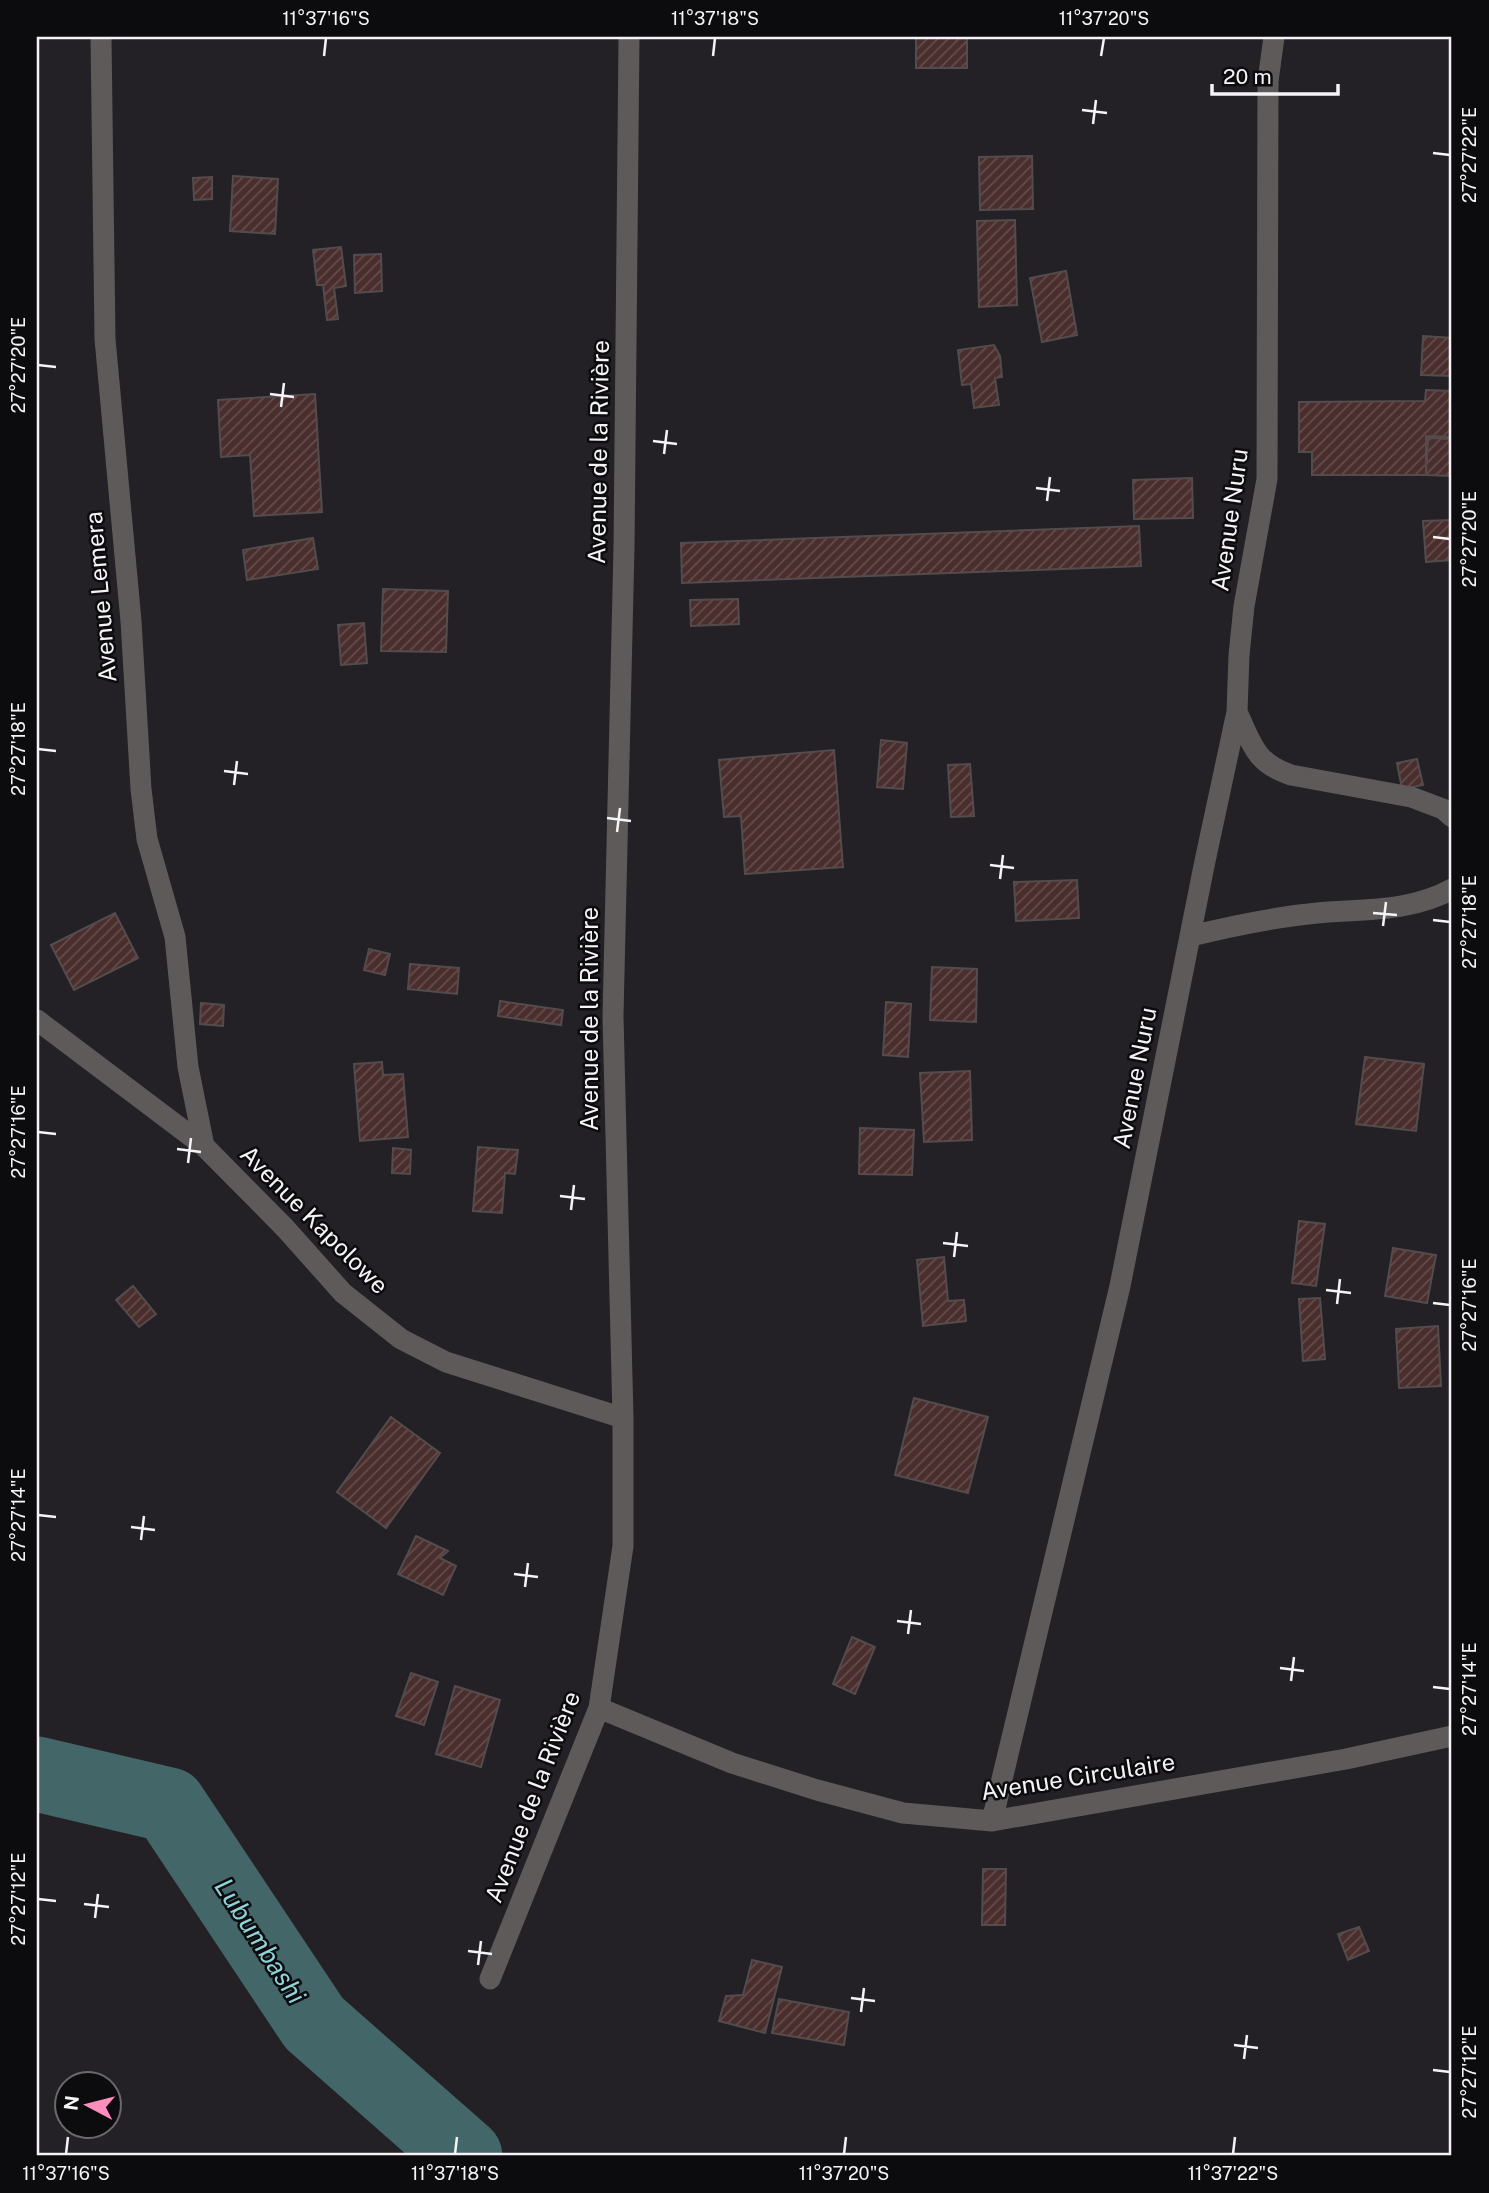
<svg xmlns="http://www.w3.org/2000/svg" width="1489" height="2193" viewBox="0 0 1489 2193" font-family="'Public Sans',sans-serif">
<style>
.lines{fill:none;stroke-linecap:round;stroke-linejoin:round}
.river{stroke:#436669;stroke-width:75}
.building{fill:url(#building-hatch);stroke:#544c4c;stroke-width:2}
.street{stroke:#5d5a59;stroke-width:21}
.ticks{fill:none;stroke:#f5f3f7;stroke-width:2.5}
.labels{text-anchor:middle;stroke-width:5;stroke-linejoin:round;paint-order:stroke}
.street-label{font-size:24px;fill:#f5f3f7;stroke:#0c0b0d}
.water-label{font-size:26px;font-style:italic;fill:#8ed4da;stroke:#0c0b0d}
.neatline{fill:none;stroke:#f5f3f7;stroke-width:2.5}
.ticks-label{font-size:18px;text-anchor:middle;fill:#f5f3f7}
</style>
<defs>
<pattern id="building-hatch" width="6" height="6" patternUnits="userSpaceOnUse" patternTransform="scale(1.75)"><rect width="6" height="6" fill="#492e2d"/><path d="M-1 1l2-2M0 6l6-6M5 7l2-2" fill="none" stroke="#644d4c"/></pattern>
</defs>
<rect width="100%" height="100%" fill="#232126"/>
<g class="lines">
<!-- river -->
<path class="river" d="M37,1774L169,1805L314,2023L465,2156"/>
</g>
<!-- building -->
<path class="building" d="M916,37H967V68H916Z
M1032,156L1033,209L980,210L979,157Z
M233,176L278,179L275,234L230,231Z
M212,177V199L194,200L193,178Z
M1015,220L1017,305L979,307L977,221Z
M341,247L346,286L334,288L338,319L327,320L323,285H317L313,250Z
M381,254L382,291L355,293L354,255Z
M1066,271L1077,335L1042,342L1030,278Z
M1423,336L1452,338V376L1421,375Z
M994,345L1000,356L1002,377L995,378L999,405L974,408L971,384L962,385L958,350Z
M1426,390L1452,391V437L1426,436V475H1312V452H1299V402L1425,401Z
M315,394L322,512L254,516L250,455L221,457L218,400Z
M1428,438L1452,439V476L1426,475Z
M1192,478L1193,518L1134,519L1133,480Z
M1452,520V560L1426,562L1423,521Z
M1139,526L1141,566L682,583L681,543Z
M313,538L318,569L247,580L243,550Z
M383,589L448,591L446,652L381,651Z
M738,599L739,624L691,626L690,600Z
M364,623L367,663L341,665L338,625Z
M881,740L907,743L903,789L877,787Z
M834,750L843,867L745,874L741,816L724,817L719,760Z
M1417,759L1423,785L1402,789L1397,763Z
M970,764L974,816L951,817L948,765Z
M1077,880L1079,918L1016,921L1014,882Z
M115,913L138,958L74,990L51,945Z
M369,949L390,954L385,975L364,970Z
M410,964L459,968L457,994L408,989Z
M932,967L977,969L976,1022L930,1020Z
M500,1001L563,1010L561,1025L498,1016Z
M886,1002L911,1004L908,1057L883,1055Z
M201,1003L224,1005L223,1026L200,1024Z
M1365,1057L1424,1064L1416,1131L1356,1124Z
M382,1062L383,1075L403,1074L408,1137L360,1141L354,1064Z
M970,1071L972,1140L924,1142L920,1073Z
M860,1128L914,1130L912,1175L859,1174Z
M478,1147L518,1150L515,1174L505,1173L502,1213L473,1211Z
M393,1148L411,1150L410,1174L392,1173Z
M1299,1221L1325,1224L1316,1286L1292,1283Z
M1393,1248L1436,1255L1427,1303L1385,1296Z
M944,1257L948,1301L964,1300L966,1321L923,1326L917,1260Z
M133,1286L156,1314L139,1327L116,1300Z
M1320,1298L1325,1359L1303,1361L1299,1299Z
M1438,1326L1441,1386L1399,1388L1396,1329Z
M914,1398L988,1417L968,1493L895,1475Z
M391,1417L440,1453L386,1528L337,1492Z
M416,1536L448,1551L440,1558L456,1566L443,1595L398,1574Z
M852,1637L875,1647L855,1694L833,1684Z
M411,1673L438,1682L424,1725L396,1716Z
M455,1686L500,1700L481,1767L436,1754Z
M983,1869H1006L1005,1925H982Z
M1359,1927L1369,1951L1348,1960L1338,1934Z
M752,1960L782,1967L765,2033L719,2021L726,1996L743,1995Z
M779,1999L849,2012L844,2045L772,2033Z"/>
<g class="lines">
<!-- street -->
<path class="street" d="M101,37L105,339L131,621L141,789L147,839L175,937L188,1067L204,1146
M1237,712C1252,744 1255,763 1291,775L1411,797L1443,809L1452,817
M1191,936C1232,926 1275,917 1317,913C1363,909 1411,912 1452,889
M37,1020L204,1146L285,1228L343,1293L401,1339L446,1362L623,1418
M599,1708L732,1763L817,1790L903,1813L992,1821L1346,1759L1452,1736
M992,1821L1120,1286L1205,861L1237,712L1239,655L1244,606L1267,479L1268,81L1274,37
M490,1979L599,1708L623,1546V1418L613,1016L624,547L629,37"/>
</g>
<!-- ticks -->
<path class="ticks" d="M324,56L326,38M713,56L715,38M1101,56L1104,38M1082,110L1107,113M1093,124L1096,100M1433,153L1450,155M38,365L56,367M270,394L294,397M281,407L284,383M653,441L677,444M664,454L667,430M1036,488L1060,491M1047,501L1050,477M1433,537L1450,539M38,749L56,751M224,771L248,774M234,785L237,761M607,818L631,821M617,832L620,808M990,865L1014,868M1000,879L1003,855M1373,913L1397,915M1433,920L1450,922M1383,926L1386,902M38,1132L56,1134M177,1149L201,1152M188,1163L191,1138M560,1196L585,1199M571,1210L574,1185M943,1243L968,1246M954,1257L957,1232M1326,1290L1351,1293M1433,1303L1450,1305M1337,1304L1340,1279M38,1515L56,1517M131,1527L155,1530M141,1540L144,1516M514,1574L538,1577M525,1587L528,1563M897,1621L921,1624M908,1634L911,1610M1280,1668L1304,1671M1291,1681L1294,1657M1433,1687L1450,1689M38,1899L56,1901M84,1904L109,1907M95,1918L98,1894M468,1951L492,1954M478,1965L481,1941M851,1998L875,2001M861,2012L864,1988M1234,2045L1258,2048M1244,2059L1247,2035M1433,2070L1450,2072M66,2154L68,2137M455,2154L457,2137M844,2154L846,2137M1233,2154L1235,2137"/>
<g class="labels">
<!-- street labels -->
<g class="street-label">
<text transform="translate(599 452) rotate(-89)" y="8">Avenue de la Rivière</text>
<text transform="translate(1230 520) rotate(-82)" y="8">Avenue Nuru</text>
<text transform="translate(101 597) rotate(-95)" y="8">Avenue Lemera</text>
<text transform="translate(590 1019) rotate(-90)" y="8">Avenue de la Rivière</text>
<text transform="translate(1135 1078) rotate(-79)" y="8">Avenue Nuru</text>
<text transform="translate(314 1220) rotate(45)" y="8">Avenue Kapolowe</text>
<text transform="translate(1078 1777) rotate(-9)" y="8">Avenue Circulaire</text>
<text transform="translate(533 1797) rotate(-69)" y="8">Avenue de la Rivière</text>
</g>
<!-- water labels -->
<g class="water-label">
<text transform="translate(260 1941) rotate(57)" y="9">Lubumbashi</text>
</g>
</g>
<!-- border -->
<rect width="1489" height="2193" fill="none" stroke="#0c0b0d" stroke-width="77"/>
<!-- north arrow -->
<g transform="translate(88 2105) rotate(277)"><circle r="33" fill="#0c0b0d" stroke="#69686b" stroke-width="2"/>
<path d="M0-5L12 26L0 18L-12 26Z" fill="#fe8ebd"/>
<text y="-10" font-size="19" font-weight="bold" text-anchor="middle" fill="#f5f3f7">N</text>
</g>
<!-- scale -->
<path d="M1212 84v10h126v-10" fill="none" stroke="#f5f3f7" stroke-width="3.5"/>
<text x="1223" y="84" font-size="21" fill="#f5f3f7" stroke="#0c0b0d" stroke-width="5" paint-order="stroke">20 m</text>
<rect x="38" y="38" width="1412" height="2116" class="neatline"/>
<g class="ticks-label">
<text x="326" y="25">11°37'16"S</text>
<text x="715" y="25">11°37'18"S</text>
<text x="1104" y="25">11°37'20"S</text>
<text transform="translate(1470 155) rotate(-90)" y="6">27°27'22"E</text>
<text transform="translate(19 365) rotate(-90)" y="6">27°27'20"E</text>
<text transform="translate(1470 539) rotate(-90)" y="6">27°27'20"E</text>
<text transform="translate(19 749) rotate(-90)" y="6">27°27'18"E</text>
<text transform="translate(1470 922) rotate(-90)" y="6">27°27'18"E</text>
<text transform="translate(19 1132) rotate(-90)" y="6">27°27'16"E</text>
<text transform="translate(1470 1305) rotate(-90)" y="6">27°27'16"E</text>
<text transform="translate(19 1515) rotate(-90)" y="6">27°27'14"E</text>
<text transform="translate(1470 1689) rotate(-90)" y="6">27°27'14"E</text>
<text transform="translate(19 1899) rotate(-90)" y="6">27°27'12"E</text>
<text transform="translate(1470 2072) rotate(-90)" y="6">27°27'12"E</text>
<text x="66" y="2180">11°37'16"S</text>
<text x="455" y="2180">11°37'18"S</text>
<text x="844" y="2180">11°37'20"S</text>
<text x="1233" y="2180">11°37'22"S</text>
</g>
</svg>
